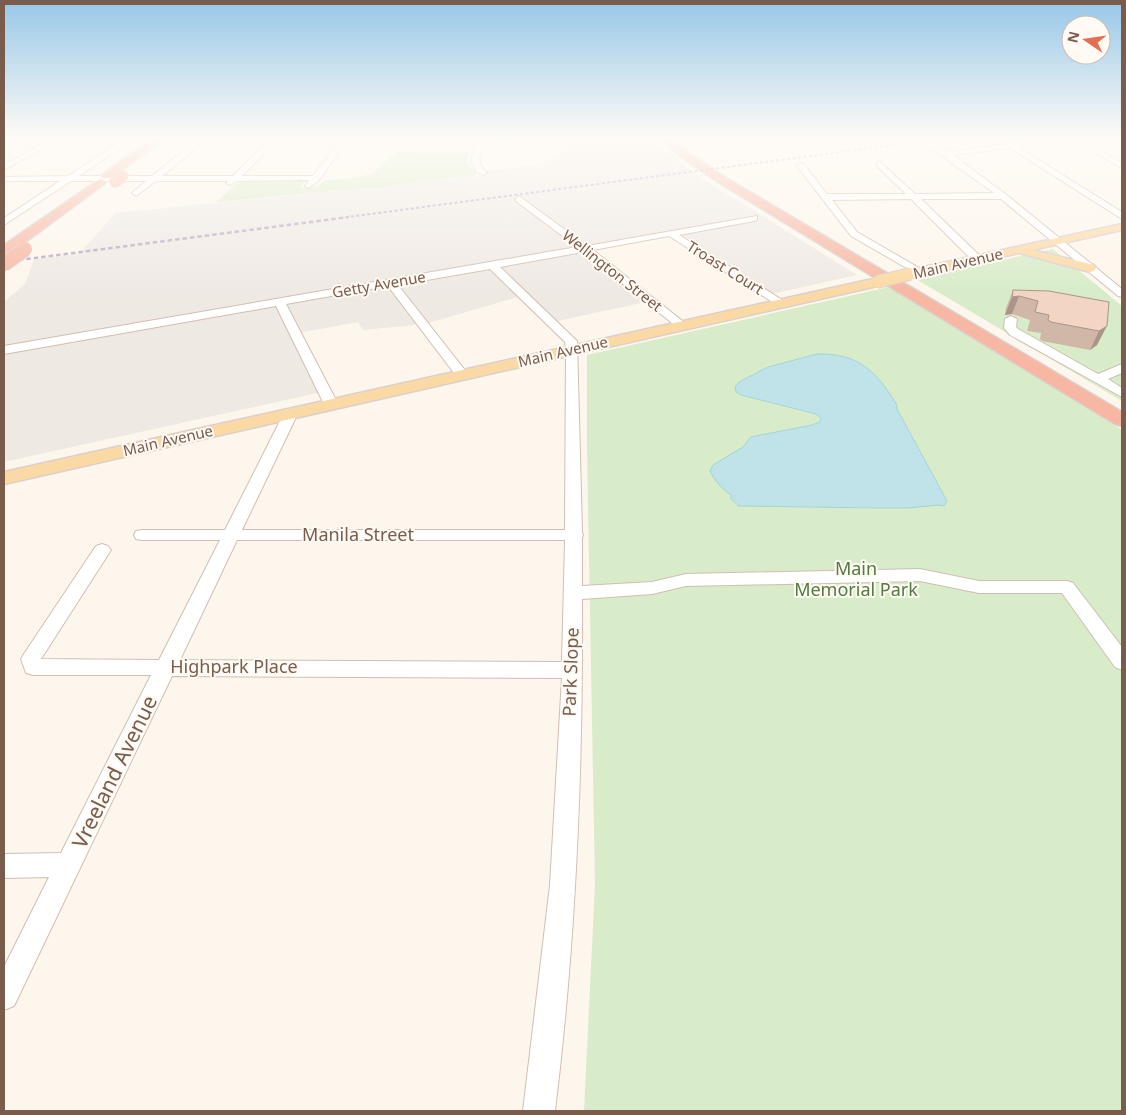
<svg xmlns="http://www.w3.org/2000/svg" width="1126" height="1115" viewBox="0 0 1126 1115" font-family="'Noto Sans',sans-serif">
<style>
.industrial{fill:#efe9e4}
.green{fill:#d8ecc9}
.water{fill:#bfe3e8;stroke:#a5d3da}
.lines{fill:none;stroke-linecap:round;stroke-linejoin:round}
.minor-casing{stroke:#d1beb0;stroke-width:2}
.major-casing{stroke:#dad1cd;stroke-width:3}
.highway-casing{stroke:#dad1cd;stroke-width:3}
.minor{fill:#fff;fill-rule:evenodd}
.major{fill:#fbd9a5;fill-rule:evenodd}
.highway{fill:#f7b7a3;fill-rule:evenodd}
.rail-far1{stroke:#b9a8c9;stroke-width:2;stroke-dasharray:3 2.5;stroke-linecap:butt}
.rail{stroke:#b9a8c9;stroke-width:2.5;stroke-dasharray:4.5 3;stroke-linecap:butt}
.minor-bridge-casing{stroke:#d1beb0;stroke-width:9;stroke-linecap:butt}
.major-bridge-casing{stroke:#dad1cd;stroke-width:14;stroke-linecap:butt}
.highway-bridge-far1-casing{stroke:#dad1cd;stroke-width:12;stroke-linecap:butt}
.highway-bridge-casing{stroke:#dad1cd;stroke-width:16;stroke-linecap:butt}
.minor-bridge{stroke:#fff;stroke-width:8}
.major-bridge{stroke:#fbd9a5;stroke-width:12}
.highway-bridge-far1{stroke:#f7b7a3;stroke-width:11}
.highway-bridge{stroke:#f7b7a3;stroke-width:14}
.wall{fill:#d1b7a8}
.shaded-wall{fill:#aa9588}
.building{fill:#f3d5c3;stroke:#aa9588}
.labels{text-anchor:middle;stroke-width:4;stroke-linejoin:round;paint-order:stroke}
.far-street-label{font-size:15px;fill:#7a5c4d;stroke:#fffaf3}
.street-label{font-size:18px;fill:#7a5c4d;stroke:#fffaf3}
.park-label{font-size:18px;fill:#537a41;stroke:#fffaf3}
.near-street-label{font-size:21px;fill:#7a5c4d;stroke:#fffaf3}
</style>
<rect width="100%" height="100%" fill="#fdf6ec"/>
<!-- industrial -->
<path class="industrial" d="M569,141H653L700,177L857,275L772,294L674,232L586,249L655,300L553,322L525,295L425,324L363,330L358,322L299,333L327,391L4,462V302L25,284L34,259L79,254L116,213L362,188H382L406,183L489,175L484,171L542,165L570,149Z"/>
<!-- green -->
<path class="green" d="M397,152L469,153L466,162L477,174L472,176L406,183L382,188H362L216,202L239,182L304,181L300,188L318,187L325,180L349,179L372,174Z
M1053,249L1122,306V401L916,279Z
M889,287L1122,430V1111H584L595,884L587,450V355Z"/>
<!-- water -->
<path class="water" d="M817,354C859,353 877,372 897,405V409L947,501L944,506L939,505L908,508H878L739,506L730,498L732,496C722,489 715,481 710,471L713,465L743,447L751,437L812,425L820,422L821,418L816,414L741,395L736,392L735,387L739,382L768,367Z"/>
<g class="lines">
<!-- minor casing -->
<g class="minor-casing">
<path id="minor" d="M128,137H136L79,176H152L200,137H208L206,140H269L272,137H278L277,140H341L343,137H350L349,140L478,139V137H485V139H655L659,141L655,143L483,144C478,157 477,163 487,173L483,175L476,171L471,161L476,144H345L319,180L309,188L305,186L309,180L237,181L230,185L226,183L228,181H156L136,196L132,193L146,181H71L4,225V218L60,181H4V177L68,176L117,144H51L4,170V165L41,144H4V140H124ZM201,144H265L233,176H162ZM273,144H338L313,176H242Z
M769,137H777V139L765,143H677L673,141L677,139H765Z
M843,137H850L853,140L846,142Z
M1055,137H1076L1122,163V168L1070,139L1018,147L1122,212V219L1010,148L953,155L1008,196L1122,289V297L1118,296L1001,199H921L981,257L982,259L977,262L973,261L911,199L832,200L857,232L926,272L925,274H917L851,236L796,165L803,163L827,194H906L877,166V162H880L915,194L994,193L928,146V142H934L947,152Z
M519,196L587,246L757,216V220L754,221L679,235L787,303L785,305H777L669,236L593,250L685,323L687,325L685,327H677L583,252L500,267L577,341L582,532L583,535L582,538V586L652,582L686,574L920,569L979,581H1067L1073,583L1122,647V670L1115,667L1062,593H979L920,581L686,586L652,594L582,599C583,770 576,941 555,1111H523L550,885L562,678L172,676L14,1006L4,1010V967L49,877L4,878V854L61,853L151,675H33L26,673L21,659L24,654L96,546L102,544L108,546L111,550L41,659L159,660L220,540H142L136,539L134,535L136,531L142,530H225L284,413L291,409L298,413L242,530H565L566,350L565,342L490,269L398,285L468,374L462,378L457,377L388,286L286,304L338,404L331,408L324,404L276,306L4,354V346L577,247L516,201L515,199ZM237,540H565L562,662L180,660Z
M1011,316L1017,319L1016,327L1018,329L1098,374L1122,364V373L1108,379L1122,388V397L1010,335L1004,328L1005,319Z"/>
</g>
<!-- major casing -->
<g class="major-casing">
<path id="major" d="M1122,224V230L1032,250L1094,265L1096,268L1094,271L1090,272L1019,253L910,278L904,274L910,270Z
M877,278L883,282L882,285L4,484V472Z"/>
</g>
<!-- highway casing -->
<g class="highway-casing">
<path id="highway" d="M155,137H167L111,178H103L101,176L103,174Z
M659,137H670L689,153L726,178L1122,412V426L1115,424L718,182L681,157Z
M100,179L104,180L106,182L104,184L9,254L4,255V245Z"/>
</g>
<!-- minor -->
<use href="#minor" class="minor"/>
<!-- major -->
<use href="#major" class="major"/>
<!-- highway -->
<use href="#highway" class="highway"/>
<!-- rail-far1 -->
<path class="rail-far1" d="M340,218L954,137"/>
<!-- rail -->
<path class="rail" d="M4,262L349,217"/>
<!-- minor-bridge casing -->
<g class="minor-bridge-casing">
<path id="minor-bridge" d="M922,138L931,144"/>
</g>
<!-- major-bridge casing -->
<g class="major-bridge-casing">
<path id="major-bridge" d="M877,282L910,274"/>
</g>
<!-- highway-bridge-far1 casing -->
<g class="highway-bridge-far1-casing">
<path id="highway-bridge-far1" d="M115,182L123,176"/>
</g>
<!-- highway-bridge casing -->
<g class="highway-bridge-casing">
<path id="highway-bridge" d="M4,264L25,249"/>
</g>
<!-- minor-bridge -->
<use href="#minor-bridge" class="minor-bridge"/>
<!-- major-bridge -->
<use href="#major-bridge" class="major-bridge"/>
<!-- highway-bridge-far1 -->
<use href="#highway-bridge-far1" class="highway-bridge-far1"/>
<!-- highway-bridge -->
<use href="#highway-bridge" class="highway-bridge"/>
</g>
<!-- wall -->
<path class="wall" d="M1013,290L1109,302L1097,345L1090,350L1042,341L1040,339L1041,333L1027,331L1030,320L1012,314L1005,315L1006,308Z"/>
<!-- shaded-wall -->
<path class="shaded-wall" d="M1019,296L1012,314L1005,315L1012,297Z
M1107,326L1097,345L1090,350L1099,331Z"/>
<!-- building -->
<path class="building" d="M1013,290L1049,291L1109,302L1107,326L1099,331L1051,322L1048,320L1049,315L1035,312L1038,301L1019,296L1012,297Z"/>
<!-- sky -->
<linearGradient id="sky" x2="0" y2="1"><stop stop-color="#97c7e8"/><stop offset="0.47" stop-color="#fefbf6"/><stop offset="1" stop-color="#fefbf6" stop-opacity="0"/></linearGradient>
<rect width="1126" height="293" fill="url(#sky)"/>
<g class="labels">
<!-- far-street labels -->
<g class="far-street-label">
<text transform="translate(958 264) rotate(-13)" y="5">Main Avenue</text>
<text transform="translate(725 268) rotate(32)" y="5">Troast Court</text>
<text transform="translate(612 271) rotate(38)" y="5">Wellington Street</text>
<text transform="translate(379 285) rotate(-10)" y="5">Getty Avenue</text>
<text transform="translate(563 352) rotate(-13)" y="5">Main Avenue</text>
<text transform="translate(168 441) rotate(-13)" y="5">Main Avenue</text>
</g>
<!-- street labels -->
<g class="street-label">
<text x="358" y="541">Manila Street</text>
<text x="234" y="673">Highpark Place</text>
<text transform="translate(571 672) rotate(-88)" y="6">Park Slope</text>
</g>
<!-- park labels -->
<g class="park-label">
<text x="856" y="575">Main<tspan x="856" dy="21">Memorial Park</tspan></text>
</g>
<!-- near-street labels -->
<g class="near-street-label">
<text transform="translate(115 772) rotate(-64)" y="7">Vreeland Avenue</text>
</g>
</g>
<!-- border -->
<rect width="1126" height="1115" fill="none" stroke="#7a5c4d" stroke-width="10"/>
<!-- north arrow -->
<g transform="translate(1086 40) rotate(283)"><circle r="24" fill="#fffaf3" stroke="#cabbb1"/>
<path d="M0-4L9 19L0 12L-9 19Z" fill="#e76f51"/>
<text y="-8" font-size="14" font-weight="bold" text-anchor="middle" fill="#7a5c4d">N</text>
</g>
</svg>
